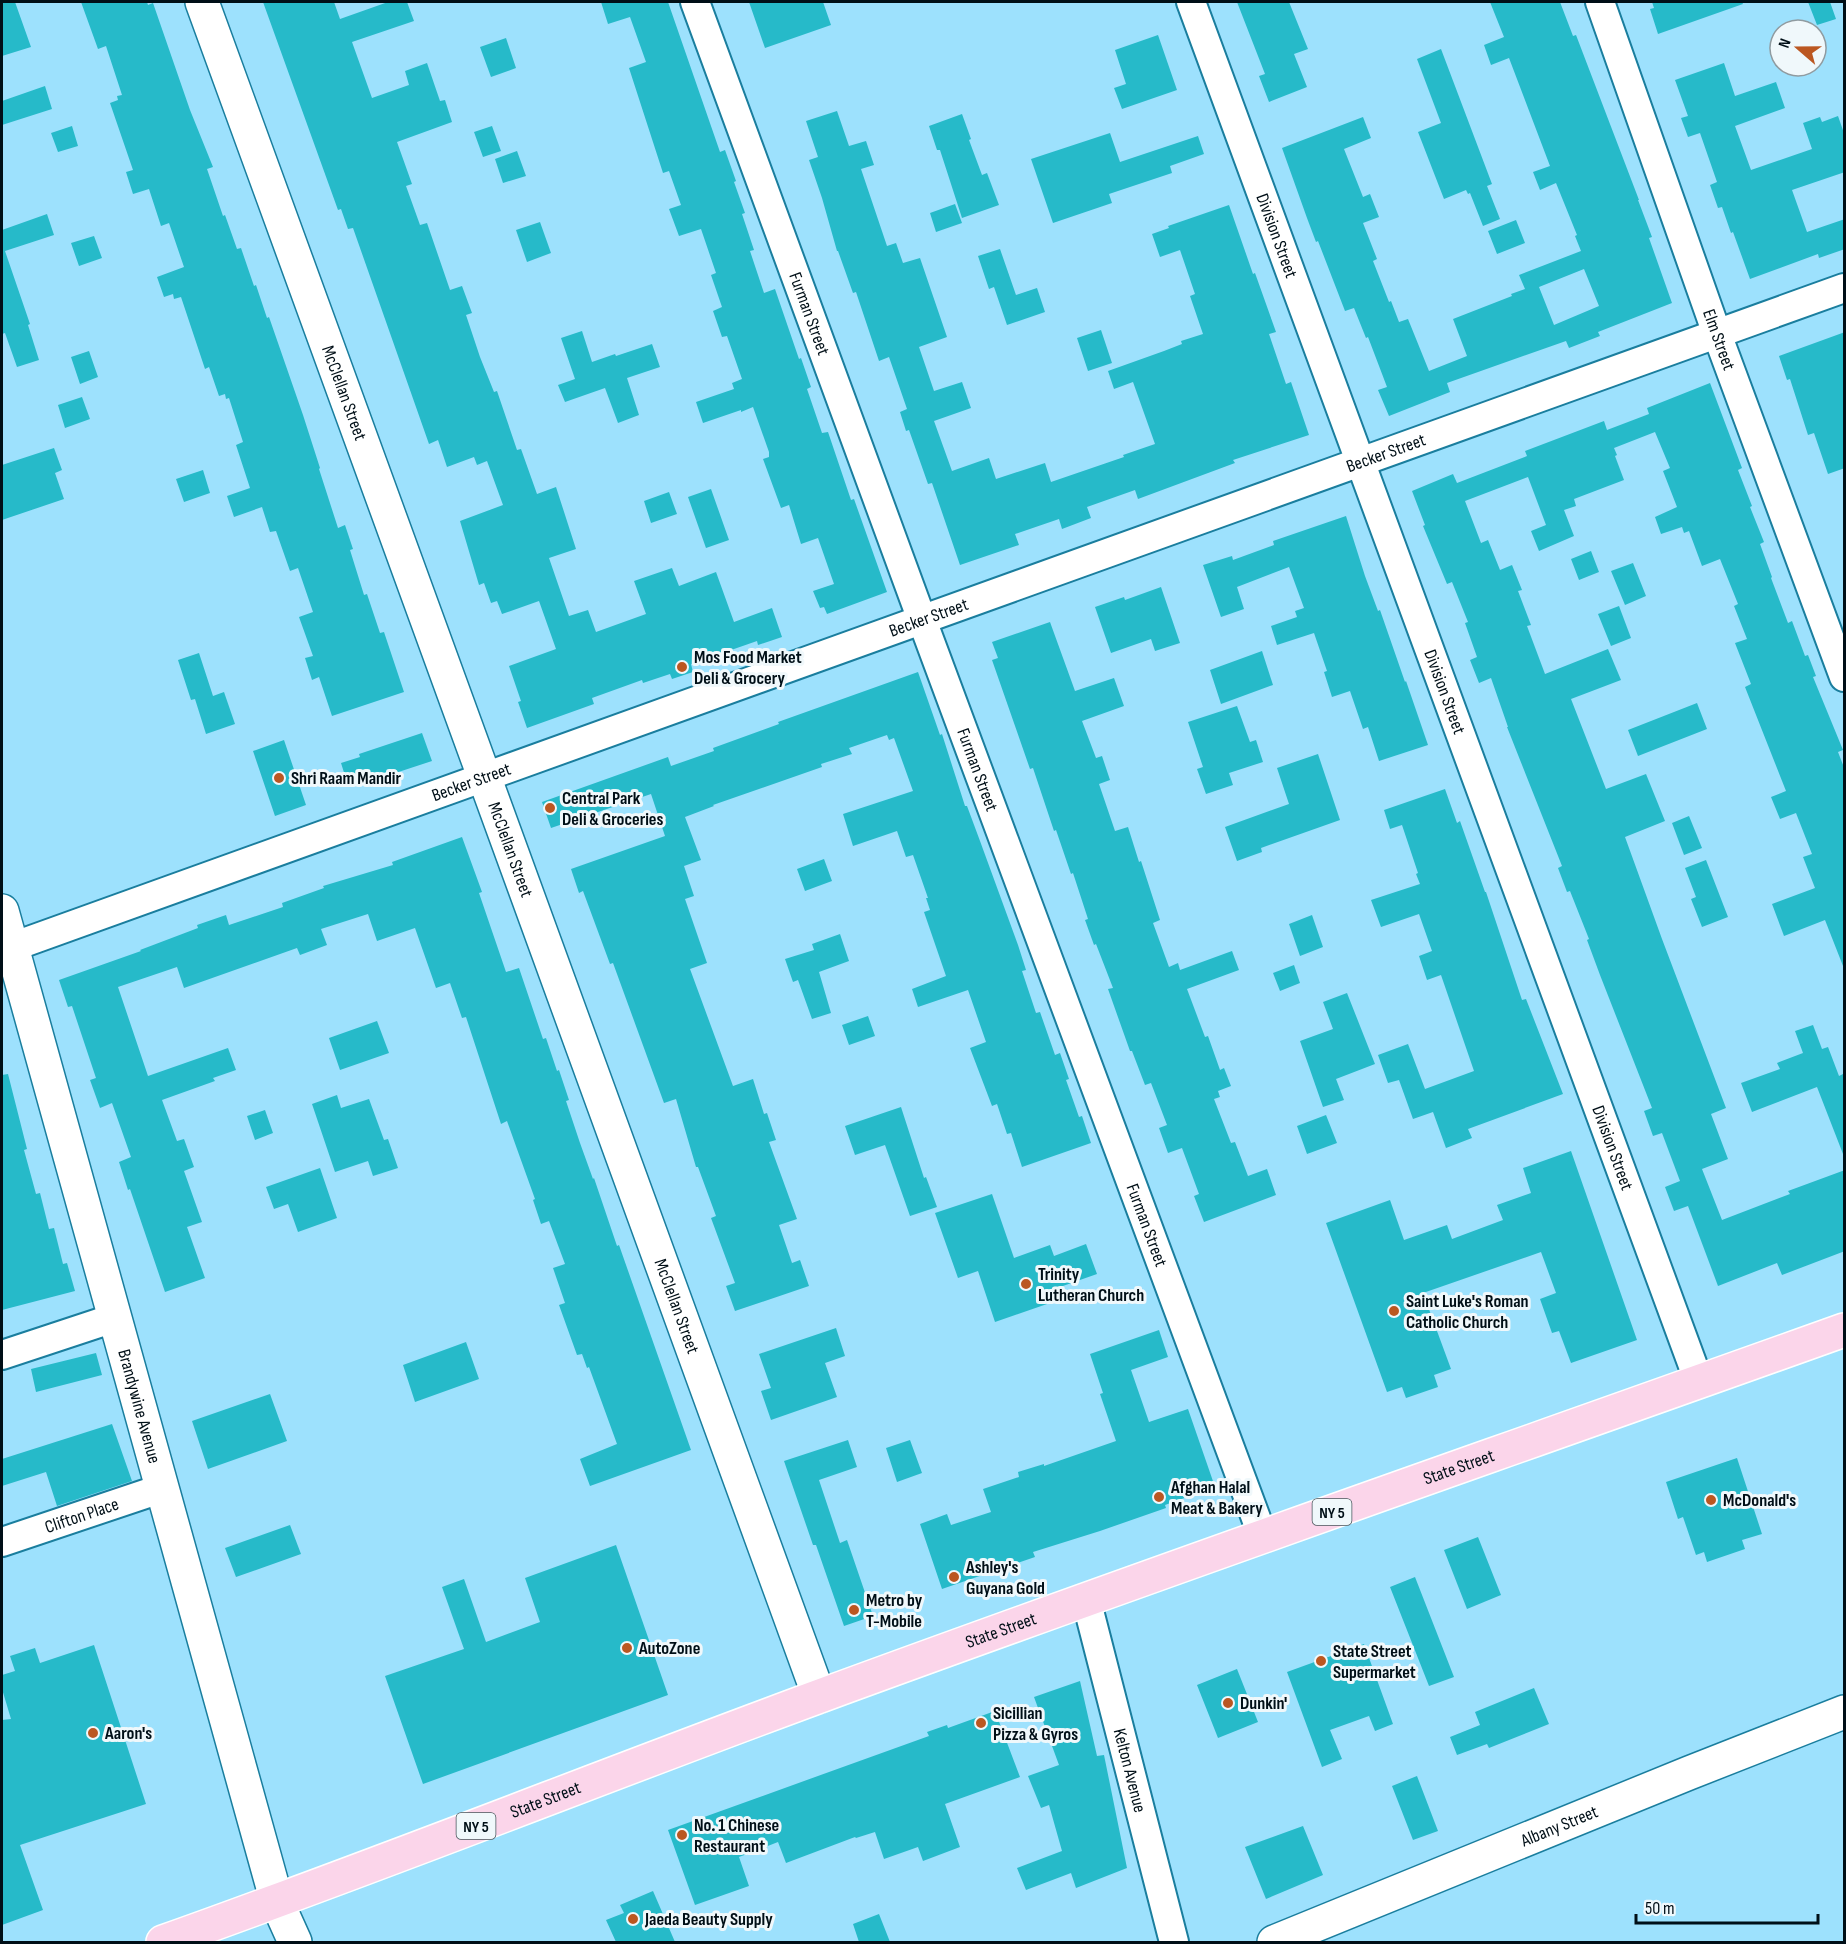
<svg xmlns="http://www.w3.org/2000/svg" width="1846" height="1944" viewBox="0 0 1846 1944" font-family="'Sofia Sans Condensed',sans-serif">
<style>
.building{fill:#26bac9;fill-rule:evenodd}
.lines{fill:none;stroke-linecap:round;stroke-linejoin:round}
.minor-casing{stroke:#1a7e9e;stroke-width:32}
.tertiary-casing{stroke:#1a7e9e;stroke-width:36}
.secondary-casing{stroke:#1a7e9e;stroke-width:36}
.primary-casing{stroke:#fff;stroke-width:36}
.minor{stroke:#fff;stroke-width:28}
.tertiary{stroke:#fff;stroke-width:33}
.secondary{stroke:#fff;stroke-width:33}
.primary{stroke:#fbd5ea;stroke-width:33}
.poi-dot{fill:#bb5721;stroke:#f0f8fb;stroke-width:2}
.labels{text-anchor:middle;stroke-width:6;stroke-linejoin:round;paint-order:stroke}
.shield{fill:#f0f8fb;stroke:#48555b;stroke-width:1.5}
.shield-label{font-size:16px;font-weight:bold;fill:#000f17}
.street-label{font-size:18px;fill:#000f17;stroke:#f0f8fb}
.poi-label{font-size:18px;font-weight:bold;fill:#000f17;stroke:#f0f8fb;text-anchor:start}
</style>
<rect width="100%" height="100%" fill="#9de1fd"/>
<!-- building -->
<path class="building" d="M2,2H15L31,47L2,56Z
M81,2H147L148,5L153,3L190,110L213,167L207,169L223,216L225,215L237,249L241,248L254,286L256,285L267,318L269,317L303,415L320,468L319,469L338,528L345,525L353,549L350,550L364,595L367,594L380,633L384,632L404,692L332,716L319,677L312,680L305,658L313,656L299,617L313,612L298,568L290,571L276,531L270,532L262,507L234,517L227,496L250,488L236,445L243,442L229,398L226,399L225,394L219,396L209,367L205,369L181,297L174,299L173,294L164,297L157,277L184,267L169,223L161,226L149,189L133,194L126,172L133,170L110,103L118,100L117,96L122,95L106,46L98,49Z
M263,2H334L340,19L388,2H407L414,21L352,42L372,98L409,85L405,71L427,63L440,101L445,100L452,122L397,142L412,184L406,186L420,225L427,223L450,290L462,286L472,313L466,315L480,357L494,392L497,391L517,450L521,449L537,494L556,487L576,549L549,558L569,616L588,610L596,632L646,614L634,581L672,568L679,586L716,572L734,622L772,608L782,637L758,645L757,641L691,664L693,672L672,679L670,674L643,683L642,680L592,698L594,704L527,728L518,702L521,701L509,666L556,649L539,601L502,614L497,601L491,603L484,583L479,585L460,521L503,505L487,461L477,465L474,457L447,467L438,440L429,444L353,228L348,229L341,209L338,210Z
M601,2H668L720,152L725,150L736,181L734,182L745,213L742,214L754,250L750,251L764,293L775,289L799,359L801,358L811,387L807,389L822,433L828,432L851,500L854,499L887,592L827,614L824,607L820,608L813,591L834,584L818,538L801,544L789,505L781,508L763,459L769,457V452L753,407L741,412V410L703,423L696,402L734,389L732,383L742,379L727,336L722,337L713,311L722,307L711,275L716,273L701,229L679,236L669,209L681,205L669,171L663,173L629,68L646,62L630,17L608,24Z
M749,2H823L831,25L765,48Z
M1237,2H1289L1308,49L1294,54L1307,87L1269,102L1259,76L1265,74Z
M1490,2H1560L1573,36L1576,35L1639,200H1638L1652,237L1649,238L1672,303L1598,332L1600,336L1569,348L1566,341L1447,383L1450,392L1389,416L1378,390L1387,387L1368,337L1366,338L1354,308L1345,311L1318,241L1316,242L1307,218L1282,148L1363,117L1371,138L1344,149L1363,197L1370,194L1379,217L1363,223L1377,259L1373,261L1389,302L1391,301L1399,322L1408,319L1429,371L1467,356L1453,319L1512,296L1511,294L1525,289L1519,275L1581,251L1575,236L1577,235L1556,183L1540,190L1533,172L1550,166L1509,58L1491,65L1484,45L1504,37ZM1584,269L1599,306L1554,325L1539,287Z
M1652,2H1742L1743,4L1658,34L1650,9L1654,8Z
M1808,2H1830L1836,19L1817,25Z
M1158,35L1177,90L1122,109L1114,88L1126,84L1115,50Z
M506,38L516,68L491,77L480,47Z
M1441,49L1492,184L1487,186L1500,219L1483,226L1470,193L1468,194L1466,190L1444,199L1418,132L1441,123L1417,59Z
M1724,63L1735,96L1776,82L1785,108L1735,126L1751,170L1812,149L1803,123L1820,117L1822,122L1838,116L1845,136V172L1792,190L1807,232L1845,219V249L1819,258L1818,254L1750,279L1733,232L1731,233L1722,207L1718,208L1710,185L1717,182L1700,133L1688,137L1681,118L1688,116L1675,80Z
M45,86L52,109L2,125V101Z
M837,111L849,146L866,141L874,165L861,169L887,246L896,243L903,263L920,258L947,337L919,347L934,391L962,382L971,408L934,421L952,471L989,458L996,479L1045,463L1051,482L1124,457L1123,455L1155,444L1133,382L1114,389L1108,371L1164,351L1182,344L1181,341L1203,334L1190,296L1195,294L1180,250L1160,257L1152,234L1169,228L1168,226L1229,205L1253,274L1255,273L1276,332L1269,334L1286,384L1291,382L1309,435L1233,460L1235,463L1138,499L1135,490L1087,507L1091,518L1062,529L1059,519L1015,534L1019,545L960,565L932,483L928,484L909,430L906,431L900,412L907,409L889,357L879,361L856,292L853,293L838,251H837L822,198L809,160L818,157L806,121Z
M962,114L971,139L969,140L982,175L987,173L999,205L962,218L940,150H937L929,126Z
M72,126L78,146L58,152L51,133Z
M492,126L501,151L483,157L474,132Z
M1110,133L1120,162L1198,136L1204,154L1170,166L1172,173L1109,194L1112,203L1053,223L1031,159Z
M517,151L526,176L503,183L495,159Z
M955,204L962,223L936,232L930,213Z
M47,214L54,235L5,251L30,324L28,325L39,360L17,367L5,333L2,334V230Z
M1516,220L1525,243L1497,254L1488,231Z
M540,222L551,253L527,262L516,230Z
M94,236L102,258L79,266L71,243Z
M1000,249L1016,295L1037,288L1045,312L1007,325L994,287L989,289L978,256Z
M1101,330L1112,363L1088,371L1077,338Z
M582,331L592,362L615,354L616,356L652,344L660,367L627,378L639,415L618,423L605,388L565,402L558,385L575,379L561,338Z
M1845,332V468L1828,474L1814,433L1808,435L1790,379L1787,380L1779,356Z
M89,351L98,377L80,384L71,357Z
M1710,383L1742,468L1738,470L1752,506L1750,507L1764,542L1760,544L1772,577L1771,578L1788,623L1792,621L1805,656L1808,655L1816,676L1813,677L1843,750L1838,752L1845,770V965L1843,966L1825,920L1784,936L1772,904L1815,888L1803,857L1812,854L1796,813L1780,819L1771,797L1786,791L1745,687L1751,684L1735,643L1747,639L1734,606L1738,604L1720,559L1702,566L1689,531L1684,533L1682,527L1661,534L1655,517L1677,507L1663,471L1670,468L1655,432L1614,448L1617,455L1615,456L1624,480L1574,499L1576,506L1564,510L1574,536L1539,551L1531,531L1546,525L1528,477L1465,501L1481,543L1488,540L1500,570L1512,565L1522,590L1518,591L1531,625L1527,626L1545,674L1608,649L1621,680L1571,699L1606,789L1646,774L1665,821L1625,837L1662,939L1726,1108L1711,1114L1728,1159L1702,1169L1722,1220L1790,1194L1788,1191L1845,1170V1251L1782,1275L1777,1263L1718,1286L1688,1206L1674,1211L1665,1187L1680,1181L1662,1133L1653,1136L1644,1111L1652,1108L1600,975L1587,940L1589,939L1570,891L1567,892L1558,868L1562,866L1507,727H1508L1491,678L1479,683L1470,660L1477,657L1465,623L1468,622L1452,582L1447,584L1423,526L1425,525L1412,491L1453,474L1457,483L1527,456L1525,451L1604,421L1607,430L1649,414L1647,408Z
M82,397L90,419L65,428L58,405Z
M54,448L62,470L55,473L64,499L2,520V465Z
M203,470L210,493L184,502L176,479Z
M711,489L729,540L706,548L688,497Z
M669,492L677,514L651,523L644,501Z
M1346,516L1365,576L1378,611L1380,610L1405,682L1406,681L1428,745L1379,761L1368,727L1363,729L1350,691L1332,697L1324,672L1327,671L1314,633L1277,645L1271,626L1297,617L1295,611L1304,608L1289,567L1237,587L1244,609L1221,617L1203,565L1232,556L1233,560L1274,545L1273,541Z
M1591,551L1599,572L1579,580L1571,559Z
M1633,563L1646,596L1625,605L1611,571Z
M1161,587L1180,643L1155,651L1151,639L1111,653L1095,607L1124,597L1125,600Z
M1619,606L1631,638L1611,646L1598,614Z
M1050,622L1075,691L1114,678L1124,706L1082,721L1096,758L1102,756L1110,780L1099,784L1115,831L1128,827L1139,862L1141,861L1160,920L1153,923L1169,967L1178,963L1180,970L1232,951L1239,970L1187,989L1205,1037L1208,1036L1220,1070L1224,1068L1231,1086L1218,1091L1220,1097L1214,1099L1231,1143L1235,1142L1248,1176L1267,1169L1276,1195L1204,1222L1194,1196L1199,1194L1182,1148L1168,1153L1159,1128L1167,1125L1151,1083L1145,1085L1132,1051H1130L1108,989L1113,988L1096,944L1094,945L1085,920L1088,919L1073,873L1071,874L1056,830L1054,831L1033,768L1030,769L992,660L998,658L992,642Z
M1262,651L1273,685L1221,704L1210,670Z
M199,653L213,696L224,692L235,724L206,734L195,699L191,700L178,660Z
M918,672L940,735L942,734L965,806H967L980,841L1018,945L1026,970L1022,971L1036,1013L1040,1012L1055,1055L1060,1053L1069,1079L1066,1080L1079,1117L1082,1116L1091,1143L1022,1167L1011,1133L1007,1134L997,1104L992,1106L970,1048L986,1042L968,990L918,1007L912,989L946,976L924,912L930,910L926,898H928L913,855L906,857L897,831L853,846L843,814L913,791L894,738L889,740L887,735L849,748L852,754L821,764L822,767L713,805L714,806L685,817L701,860L684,866L694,896L685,899L707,963L690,969L733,1086L753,1079L764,1114L767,1113L776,1140L769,1142L797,1219L779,1225L792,1263L800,1260L809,1286L735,1311L726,1286L735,1283L711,1218L716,1216L698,1167H696L676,1099L664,1103L613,963L610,964L583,891L579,893L571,869L665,836L651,794L551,828L542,802L668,757L671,766L714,751L713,748L779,724L778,722Z
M1697,703L1707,729L1638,756L1628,730Z
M1237,706L1250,742L1256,740L1263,762L1229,773L1233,785L1206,794L1197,769L1203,767L1188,722Z
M422,733L432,761L368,782L366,775L347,782L341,763L360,757L359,754Z
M284,740L306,805L275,816L253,751Z
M1318,754L1340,820L1261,848L1262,852L1237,861L1225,827L1289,804L1277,768Z
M1445,789L1457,823L1460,821L1485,892H1486L1522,1000L1526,999L1563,1094L1468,1129L1472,1138L1446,1148L1433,1112L1413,1119L1399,1080L1388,1083L1378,1055L1408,1044L1425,1089L1474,1071L1441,975L1427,980L1419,956L1432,951L1419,914L1381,927L1371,900L1420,884L1416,874L1418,873L1402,825L1390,829L1384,810Z
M1689,816L1702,848L1684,855L1672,823Z
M462,837L482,892L479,893L506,972L519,968L543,1039L546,1038L557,1071L559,1070L569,1100L566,1101L580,1143L593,1179L594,1178L617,1246L619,1245L691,1450L590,1486L580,1459L617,1444L589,1367L587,1368L582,1354L577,1355L559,1305L565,1303L553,1268L565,1264L549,1221L541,1224L533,1200L535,1199L517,1149L507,1121L501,1124L466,1017L462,1018L450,983L436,988L415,928L377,941L368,914L321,929L327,945L300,955L297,948L184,988L177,967L118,987L148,1076L228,1048L236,1070L213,1078L215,1081L162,1100L177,1141L184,1139L194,1167L184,1171L202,1222L187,1227L205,1278L165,1292L130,1189L128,1190L119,1162L131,1157L112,1103L100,1108L90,1080L96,1078L72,1006L68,1007L59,980L141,951L140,950L198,928L197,925L226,915L229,925L283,907L282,903L324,888L323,886L393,865L392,862Z
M824,859L832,881L805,891L797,869Z
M1706,860L1728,917L1702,927L1691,899L1696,897L1685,868Z
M1312,915L1323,947L1300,956L1289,924Z
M840,934L849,961L819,972L831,1013L812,1019L798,980L793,982L785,959L814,950L812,944Z
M1294,965L1300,983L1280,991L1273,973Z
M1347,993L1375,1064L1336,1079L1344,1100L1323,1107L1300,1041L1333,1029L1323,1002Z
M868,1016L875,1036L849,1045L842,1025Z
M377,1021L389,1053L340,1070L329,1038Z
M1813,1025L1822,1049L1828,1047L1839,1076L1845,1073V1154H1843L1817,1087L1752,1112L1741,1083L1780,1069L1777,1063L1803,1053L1795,1031Z
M8,1074L27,1149L24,1150L36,1194L40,1193L49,1229L54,1228L63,1264L67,1263L75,1291L2,1310V1075Z
M337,1095L341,1108L369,1099L384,1140L388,1139L398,1168L373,1176L368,1161L335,1172L312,1104Z
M901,1107L924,1178L926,1177L937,1207L910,1216L885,1145L855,1155L845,1126Z
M265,1110L273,1133L255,1140L247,1116Z
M1326,1115L1337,1143L1307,1154L1297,1126Z
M1571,1151L1637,1340L1571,1363L1559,1331L1552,1333L1540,1299L1556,1293L1541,1252L1423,1293L1451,1369L1434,1375L1438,1387L1406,1398L1402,1387L1387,1392L1326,1223L1390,1200L1404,1240L1447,1225L1452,1239L1503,1220L1497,1205L1531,1193L1523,1168Z
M320,1168L337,1218L298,1232L288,1204L274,1209L266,1187Z
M992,1194L1014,1258L1050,1245L1054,1256L1086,1244L1097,1274L1043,1293L1047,1304L995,1322L978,1271L958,1278L935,1213Z
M836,1328L845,1356L825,1363L837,1397L771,1420L761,1391L771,1388L759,1354Z
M1159,1330L1168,1357L1131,1370L1149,1422L1188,1409L1215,1487L1165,1505L1166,1508L1100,1531L1033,1552L1035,1557L942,1589L920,1524L947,1514L951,1525L991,1512L983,1489L1019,1477L1018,1472L1044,1464V1466L1116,1441L1100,1394L1103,1393L1090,1354Z
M466,1342L479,1379L415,1402L403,1365Z
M96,1353L102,1375L36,1392L31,1369Z
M270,1394L287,1441L208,1469L192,1421Z
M112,1424L132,1481L57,1506L46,1472L2,1486V1459Z
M848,1440L857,1467L819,1480L840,1543L847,1540L873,1616L844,1626L816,1545H813L784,1461Z
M910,1440L922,1473L897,1482L886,1448Z
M1737,1458L1762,1534L1742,1540L1745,1549L1707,1562L1704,1552L1696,1555L1683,1517L1678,1519L1666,1482Z
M290,1525L301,1554L236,1577L225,1548Z
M1478,1537L1501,1595L1467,1609L1444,1550Z
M616,1545L668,1695L423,1784L385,1676L464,1649L442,1587L464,1579L486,1642L540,1622L525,1578Z
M1415,1577L1454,1677L1429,1686L1390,1587Z
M1364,1644L1393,1724L1375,1731L1369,1716L1330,1730L1342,1759L1322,1767L1287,1672Z
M94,1645L146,1804L20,1845L43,1910L2,1925V1720L11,1719L2,1689V1675L15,1671L10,1656L35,1648L40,1663Z
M1237,1669L1258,1722L1218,1738L1197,1685Z
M1080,1681L1097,1756L1104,1755L1127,1868L1076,1888L1071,1873L1026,1890L1017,1868L1062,1851L1049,1805L1041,1808L1028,1776L1059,1765L1034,1697Z
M1534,1688L1549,1724L1489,1748L1487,1744L1457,1755L1450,1737L1480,1725L1475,1712Z
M995,1711L1020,1777L945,1804L960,1847L923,1861L918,1847L884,1859L875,1832L856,1838L855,1837L786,1863L778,1842L739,1857L749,1886L695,1905L668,1830L929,1736L927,1732L947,1725L948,1728Z
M1417,1776L1438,1831L1413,1840L1392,1786Z
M1303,1826L1323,1875L1266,1899L1245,1847Z
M653,1891L675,1942H616L606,1920L624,1913L620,1905Z
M879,1914L890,1942H859L853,1924Z"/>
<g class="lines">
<!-- minor casing -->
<g class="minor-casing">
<g id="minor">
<path id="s1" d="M695,2L922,620L1263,1537"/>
<path id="s2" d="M1191,2L1699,1382"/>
<path id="s3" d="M1600,2L1717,334L1844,677"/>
<path id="s4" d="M12,947L1844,288"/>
<path d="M2,1355L114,1318"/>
<path id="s5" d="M2,1542L163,1488"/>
<path id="s6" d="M1086,1599L1174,1942"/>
</g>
</g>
<!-- tertiary casing -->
<g class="tertiary-casing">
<g id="tertiary">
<path id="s7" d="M202,2L819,1696"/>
<path id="s8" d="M1274,1942L1689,1773L1844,1712"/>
</g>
</g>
<!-- secondary casing -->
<g class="secondary-casing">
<g id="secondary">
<path id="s9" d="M2,911L277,1902L295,1942"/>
</g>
</g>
<!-- primary casing -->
<g class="primary-casing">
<g id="primary">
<path id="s10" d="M163,1942C383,1864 600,1777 820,1696C1160,1571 1503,1452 1844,1330"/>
</g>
</g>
<!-- minor -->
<use href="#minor" class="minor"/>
<!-- tertiary -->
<use href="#tertiary" class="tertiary"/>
<!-- secondary -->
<use href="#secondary" class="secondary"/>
<!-- primary -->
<use href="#primary" class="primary"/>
</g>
<!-- markers -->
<g class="poi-dot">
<circle cx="682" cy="667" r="6"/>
<circle cx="279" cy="778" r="6"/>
<circle cx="550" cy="808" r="6"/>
<circle cx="1026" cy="1284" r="6"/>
<circle cx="1394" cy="1311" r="6"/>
<circle cx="1159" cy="1497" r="6"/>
<circle cx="1711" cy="1500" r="6"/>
<circle cx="954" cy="1577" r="6"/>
<circle cx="854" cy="1610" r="6"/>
<circle cx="627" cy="1648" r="6"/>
<circle cx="1321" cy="1661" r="6"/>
<circle cx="1228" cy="1703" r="6"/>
<circle cx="981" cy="1723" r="6"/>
<circle cx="93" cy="1733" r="6"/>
<circle cx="682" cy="1835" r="6"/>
<circle cx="633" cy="1919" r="6"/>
</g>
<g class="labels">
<!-- shield labels -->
<g class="shield">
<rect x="1312.5" y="1499" width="39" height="26" rx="4.5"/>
<rect x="456.5" y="1813" width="39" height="26" rx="4.5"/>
</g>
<g class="shield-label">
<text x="1332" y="1518">NY 5</text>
<text x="476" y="1832">NY 5</text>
</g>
<!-- street labels -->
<g class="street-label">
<text dy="6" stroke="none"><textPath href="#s2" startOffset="249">Division Street</textPath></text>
<text dy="6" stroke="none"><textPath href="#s1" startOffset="332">Furman Street</textPath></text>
<text dy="6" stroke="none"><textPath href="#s3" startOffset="358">Elm Street</textPath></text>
<text dy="6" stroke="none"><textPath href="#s7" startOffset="416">McClellan Street</textPath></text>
<text dy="6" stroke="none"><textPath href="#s4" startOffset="1460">Becker Street</textPath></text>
<text dy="6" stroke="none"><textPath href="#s4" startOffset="974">Becker Street</textPath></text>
<text dy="6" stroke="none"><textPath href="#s2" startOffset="735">Division Street</textPath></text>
<text dy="6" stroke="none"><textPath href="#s1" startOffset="818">Furman Street</textPath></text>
<text dy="6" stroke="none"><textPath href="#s4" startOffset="488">Becker Street</textPath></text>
<text dy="6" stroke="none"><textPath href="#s7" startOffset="902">McClellan Street</textPath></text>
<text dy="6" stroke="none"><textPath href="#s2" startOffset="1221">Division Street</textPath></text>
<text dy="6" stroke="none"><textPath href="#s1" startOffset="1304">Furman Street</textPath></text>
<text dy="6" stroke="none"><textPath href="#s7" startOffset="1388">McClellan Street</textPath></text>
<text dy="6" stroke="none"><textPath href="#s9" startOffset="514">Brandywine Avenue</textPath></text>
<text dy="6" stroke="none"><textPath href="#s10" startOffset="1380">State Street</textPath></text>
<text dy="6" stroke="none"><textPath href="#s5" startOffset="84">Clifton Place</textPath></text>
<text dy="6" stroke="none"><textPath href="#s10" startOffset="894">State Street</textPath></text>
<text dy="6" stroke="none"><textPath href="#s6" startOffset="177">Kelton Avenue</textPath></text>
<text dy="6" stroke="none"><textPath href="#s10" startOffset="408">State Street</textPath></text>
<text dy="6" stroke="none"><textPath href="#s8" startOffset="308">Albany Street</textPath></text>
</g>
<!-- poi labels -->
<g class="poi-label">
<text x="694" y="663">Mos Food Market<tspan x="694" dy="21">Deli &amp; Grocery</tspan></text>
<text x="291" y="784">Shri Raam Mandir</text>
<text x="562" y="804">Central Park<tspan x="562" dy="21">Deli &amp; Groceries</tspan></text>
<text x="1038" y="1280">Trinity<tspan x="1038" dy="21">Lutheran Church</tspan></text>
<text x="1406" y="1307">Saint Luke's Roman<tspan x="1406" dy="21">Catholic Church</tspan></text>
<text x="1171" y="1493">Afghan Halal<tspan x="1171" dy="21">Meat &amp; Bakery</tspan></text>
<text x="1723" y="1506">McDonald's</text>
<text x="966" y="1573">Ashley's<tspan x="966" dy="21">Guyana Gold</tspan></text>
<text x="866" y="1606">Metro by<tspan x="866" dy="21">T-Mobile</tspan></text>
<text x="639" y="1654">AutoZone</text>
<text x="1333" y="1657">State Street<tspan x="1333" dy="21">Supermarket</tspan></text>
<text x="1240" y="1709">Dunkin'</text>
<text x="993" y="1719">Sicillian<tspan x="993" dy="21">Pizza &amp; Gyros</tspan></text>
<text x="105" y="1739">Aaron's</text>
<text x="694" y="1831">No. 1 Chinese<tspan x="694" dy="21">Restaurant</tspan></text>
<text x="645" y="1925">Jaeda Beauty Supply</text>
</g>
</g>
<!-- border -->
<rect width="1846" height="1944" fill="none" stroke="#000f17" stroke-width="6"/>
<!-- north arrow -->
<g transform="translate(1798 48) rotate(290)"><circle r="28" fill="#f0f8fb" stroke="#909ba0" stroke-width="1.5"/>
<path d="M0-4.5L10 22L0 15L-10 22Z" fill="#bb5721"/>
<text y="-9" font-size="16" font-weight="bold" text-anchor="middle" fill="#000f17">N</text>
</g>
<!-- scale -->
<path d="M1636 1914v9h182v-9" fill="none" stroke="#000f17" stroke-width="3"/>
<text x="1645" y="1914" font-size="18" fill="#000f17" stroke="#f0f8fb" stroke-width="4.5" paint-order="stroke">50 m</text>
</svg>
